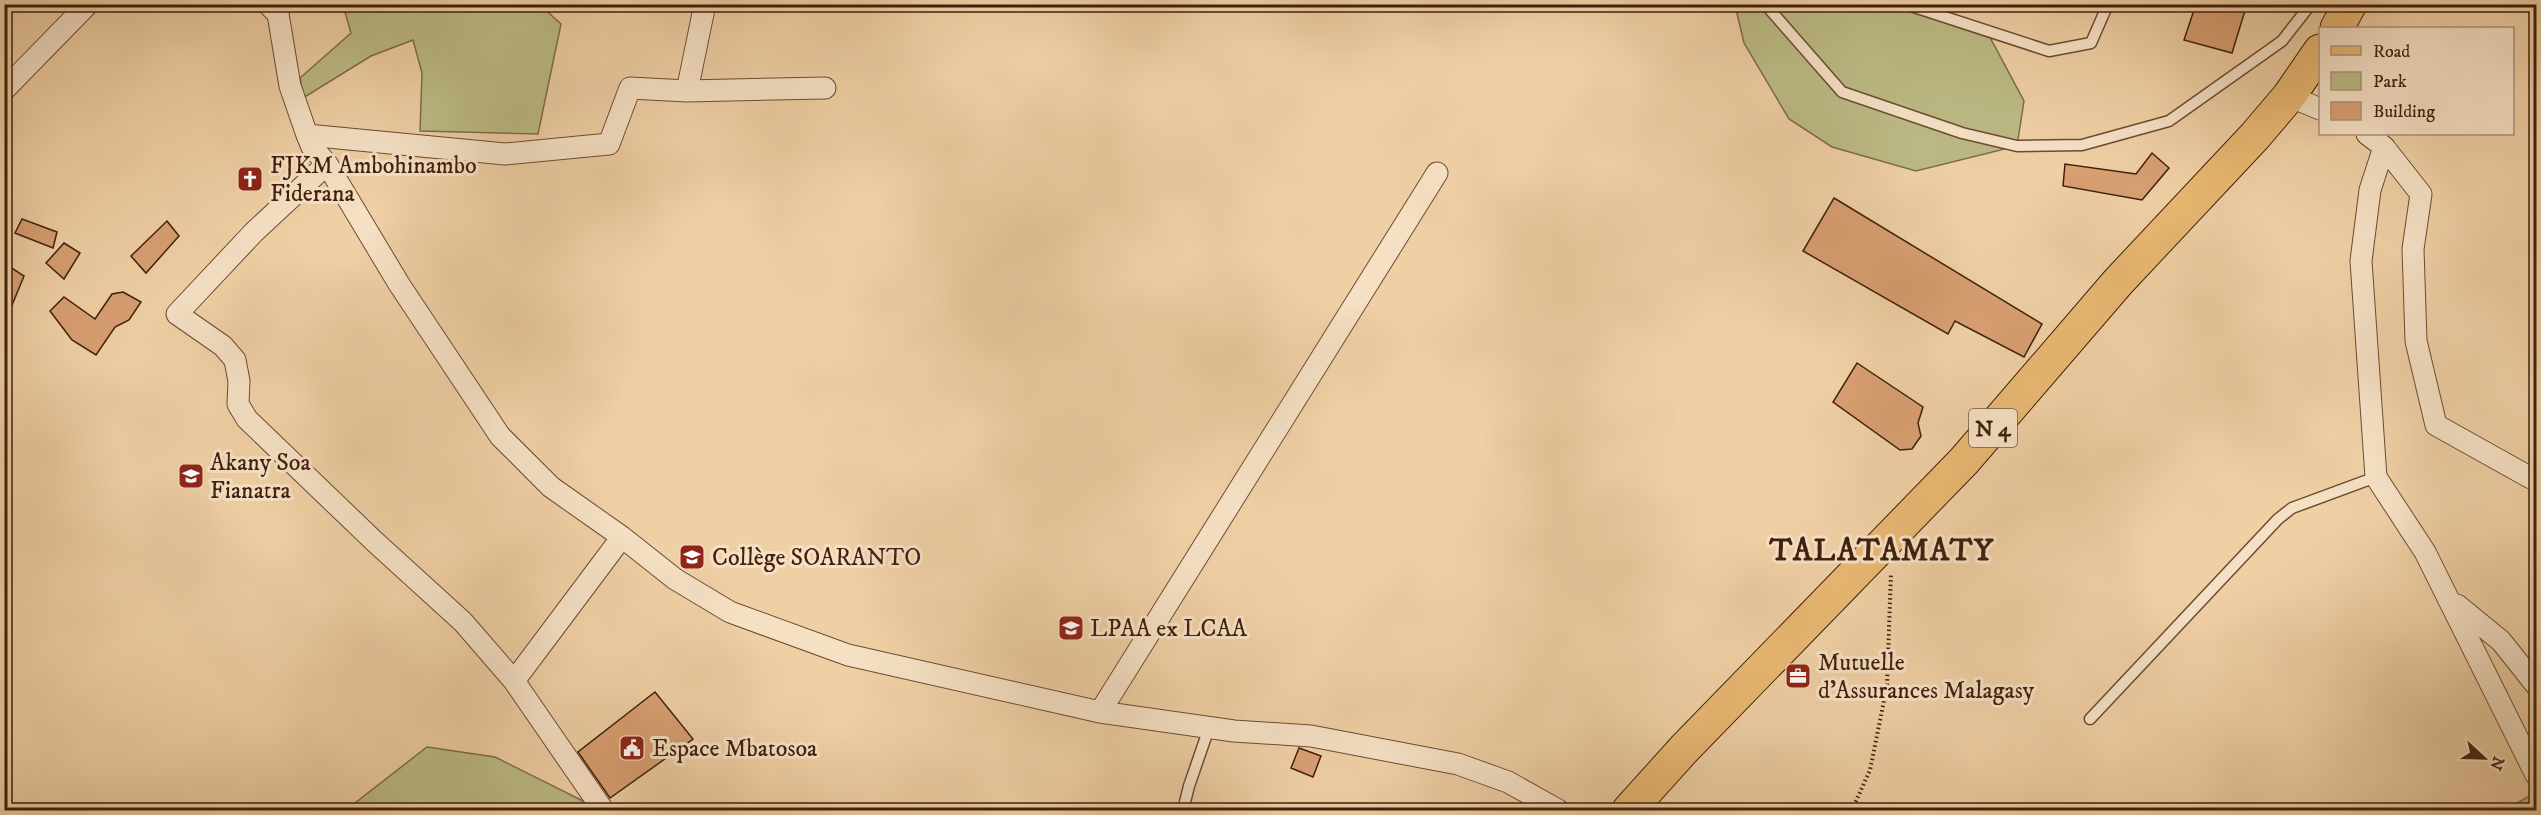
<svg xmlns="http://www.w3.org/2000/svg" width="2541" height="815" viewBox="0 0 2541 815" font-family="'IM FELL DW Pica',serif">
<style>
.green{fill:#bbba84;stroke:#7e6c48;stroke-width:1.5}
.building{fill:#d89f72;stroke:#411f0d;stroke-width:1.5}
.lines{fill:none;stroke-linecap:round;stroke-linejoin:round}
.lane-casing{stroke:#6c4b33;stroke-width:13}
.street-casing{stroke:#6c4b33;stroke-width:23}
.primary-casing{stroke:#411f0d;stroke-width:35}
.path{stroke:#411f0d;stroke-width:4;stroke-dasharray:1.5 3;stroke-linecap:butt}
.lane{stroke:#f5e0c4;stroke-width:10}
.street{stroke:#f5e0c4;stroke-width:21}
.primary{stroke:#e8b872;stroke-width:33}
.labels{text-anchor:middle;stroke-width:6;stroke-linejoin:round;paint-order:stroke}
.shield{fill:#f5e0c4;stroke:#775944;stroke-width:1.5}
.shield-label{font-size:22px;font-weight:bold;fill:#411f0d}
.poi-label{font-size:24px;fill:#411f0d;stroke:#f5e0c4;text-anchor:start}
.district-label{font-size:30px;font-weight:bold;letter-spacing:1.5px;fill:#411f0d;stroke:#f5e0c4}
</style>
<rect width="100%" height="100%" fill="#efcfa4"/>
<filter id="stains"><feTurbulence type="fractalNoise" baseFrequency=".00333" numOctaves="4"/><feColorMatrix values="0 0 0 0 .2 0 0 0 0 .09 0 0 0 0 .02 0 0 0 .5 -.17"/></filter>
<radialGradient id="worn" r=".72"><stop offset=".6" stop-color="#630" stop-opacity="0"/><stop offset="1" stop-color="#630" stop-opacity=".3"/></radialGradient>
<!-- green -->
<path class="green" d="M343,5H441L447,10L459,5H540L561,24L538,134L420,131L422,73L413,40L371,56L303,98L300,78L351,33Z
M1735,5H1905L1986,30L2024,101L2017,146L1916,171L1832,147L1789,119L1744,43Z
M427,747L495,757L601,810H346Z
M2536,792V810H2505Z"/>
<!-- building -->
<path class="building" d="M2196,4H2247L2232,53L2184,40Z
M2152,153L2169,168L2142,200L2063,186L2065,164L2136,174Z
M1834,198L2042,324L2024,357L1955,321L1948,334L1803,251Z
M22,219L57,232L53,248L15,233Z
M167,221L179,236L146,273L131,256Z
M64,243L80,253L64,279L46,263Z
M4,263L24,276L5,322H4Z
M123,292L141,302L129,320L115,327L96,355L72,340L50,311L64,297L95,319L112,294Z
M1857,363L1923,407L1918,423L1921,436L1912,449L1900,450L1833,402Z
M655,692L693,739L610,798L578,752Z
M1299,748L1321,756L1313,777L1291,768Z"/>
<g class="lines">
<!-- lane casing -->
<g class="lane-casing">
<path id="lane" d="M1765,4L1842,92L1962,133L2017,146L2082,145L2169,121L2282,41L2311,4
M1905,4L2049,51L2091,43L2108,4
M2090,719L2278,519L2292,508L2376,477
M1183,810L1189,786L1209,728"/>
</g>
<!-- street casing -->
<g class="street-casing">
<path id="street" d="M268,4L278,14L290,86L307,135L312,147L327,164L399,284L500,436L551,487L622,537L675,579L730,612L848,655L1100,712L1234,731L1311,736L1458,764L1508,782L1558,810
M4,90L88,4
M687,91L705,4
M2289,96L2320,109
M2367,134L2384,147L2370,190L2361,261L2376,477L2425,552L2536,775
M307,135L505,154L609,144L630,88L687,91L825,88
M2384,147L2421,194L2413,249L2416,341L2436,425L2531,478
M327,164L254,232L177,314L223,346L235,360L239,381L238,404L247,419L374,541L463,622L514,681
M2457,605L2501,641L2536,685
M1100,712L1437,173
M603,810L514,681L622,537"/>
</g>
<!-- primary casing -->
<g class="primary-casing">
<path id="primary" d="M2337,28L2350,4
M1629,810L1684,749L1964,461L2118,282L2255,136L2289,96L2320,51"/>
</g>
<!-- path -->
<path class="path" d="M1852,810L1870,770L1887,686L1891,573"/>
<!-- lane -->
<use href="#lane" class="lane"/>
<!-- street -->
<use href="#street" class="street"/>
<!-- primary -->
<use href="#primary" class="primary"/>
</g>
<!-- icons -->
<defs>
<g id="church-square" transform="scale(1.35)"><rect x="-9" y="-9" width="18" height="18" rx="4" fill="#8f2418" stroke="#f5e0c4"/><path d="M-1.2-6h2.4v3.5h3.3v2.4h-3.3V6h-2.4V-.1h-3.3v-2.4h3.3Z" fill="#fff"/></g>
<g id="school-square" transform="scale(1.35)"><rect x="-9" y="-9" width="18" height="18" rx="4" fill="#8f2418" stroke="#f5e0c4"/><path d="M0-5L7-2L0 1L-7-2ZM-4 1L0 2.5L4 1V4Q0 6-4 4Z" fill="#fff"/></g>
<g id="office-square" transform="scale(1.35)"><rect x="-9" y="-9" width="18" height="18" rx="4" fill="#8f2418" stroke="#f5e0c4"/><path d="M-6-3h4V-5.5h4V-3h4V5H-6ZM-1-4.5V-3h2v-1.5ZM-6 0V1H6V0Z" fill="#fff"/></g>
<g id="civic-square" transform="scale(1.35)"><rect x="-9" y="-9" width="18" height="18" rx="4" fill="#8f2418" stroke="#f5e0c4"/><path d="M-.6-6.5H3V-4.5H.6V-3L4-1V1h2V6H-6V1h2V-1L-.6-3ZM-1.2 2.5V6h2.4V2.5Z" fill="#fff"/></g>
</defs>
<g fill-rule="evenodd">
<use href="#church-square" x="250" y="179"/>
<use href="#school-square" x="191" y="476"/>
<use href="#school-square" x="692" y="557"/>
<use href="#school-square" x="1071" y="628"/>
<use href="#office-square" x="1798" y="676"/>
<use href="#civic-square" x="632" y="748"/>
</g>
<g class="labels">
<!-- shield labels -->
<rect class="shield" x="1969" y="409" width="48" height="38" rx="4.5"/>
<g class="shield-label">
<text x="1993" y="436">N 4</text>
</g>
<!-- poi labels -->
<g class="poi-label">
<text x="270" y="173">FJKM Ambohinambo<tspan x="270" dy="28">Fiderana</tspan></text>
<text x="210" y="470">Akany Soa<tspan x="210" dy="28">Fianatra</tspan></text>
<text x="712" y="565">Collège SOARANTO</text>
<text x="1090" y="636">LPAA ex LCAA</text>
<text x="1818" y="670">Mutuelle<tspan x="1818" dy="28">d'Assurances Malagasy</tspan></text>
<text x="652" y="756">Espace Mbatosoa</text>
</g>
<!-- district labels -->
<g class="district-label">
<text x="1882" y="560">TALATAMATY</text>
</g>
</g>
<!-- margin -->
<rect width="2541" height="815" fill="none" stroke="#efcfa4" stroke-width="24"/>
<rect x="6" y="6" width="2529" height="803" fill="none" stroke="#411f0d" stroke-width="3"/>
<rect x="12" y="12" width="2517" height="791" fill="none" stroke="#411f0d" stroke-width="1.5"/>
<!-- legend -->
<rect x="2319" y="27" width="195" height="108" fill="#f5e0c4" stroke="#ad937b" stroke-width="1.5"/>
<rect x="2331" y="46" width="30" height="9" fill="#e8b872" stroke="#ad937b" stroke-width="1.5"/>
<text x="2373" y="57" font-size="18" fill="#411f0d">Road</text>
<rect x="2331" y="72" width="30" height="18" fill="#bbba84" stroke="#ad937b" stroke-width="1.5"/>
<text x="2373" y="87" font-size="18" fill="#411f0d">Park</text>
<rect x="2331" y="102" width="30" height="18" fill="#d89f72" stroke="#ad937b" stroke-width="1.5"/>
<text x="2373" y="117" font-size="18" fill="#411f0d">Building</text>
<!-- north arrow -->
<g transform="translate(2484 758) rotate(112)" stroke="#f5e0c4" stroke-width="4.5" paint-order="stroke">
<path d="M0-4.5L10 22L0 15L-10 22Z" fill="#411f0d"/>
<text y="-9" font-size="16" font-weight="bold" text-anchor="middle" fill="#411f0d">N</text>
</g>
<rect width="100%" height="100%" filter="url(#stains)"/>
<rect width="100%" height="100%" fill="url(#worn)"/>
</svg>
